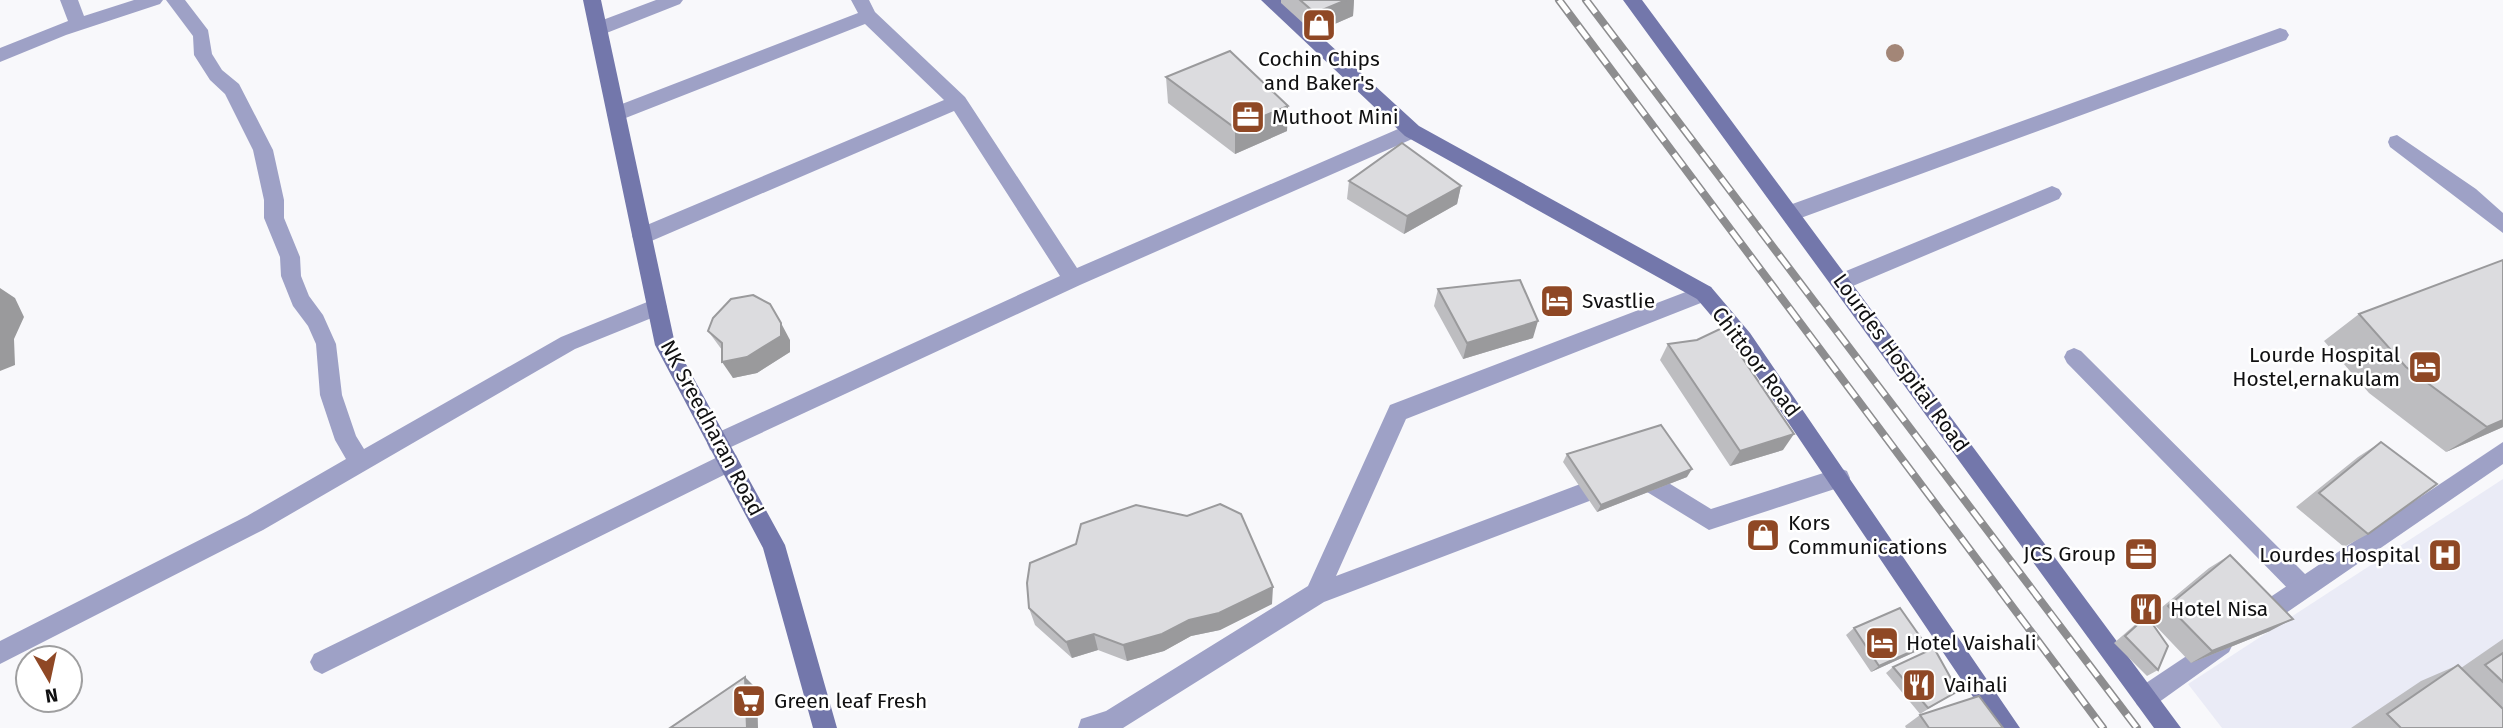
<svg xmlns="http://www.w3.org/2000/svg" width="2503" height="728" viewBox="0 0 2503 728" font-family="'Fira Sans',sans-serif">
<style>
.built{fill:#eaebf6}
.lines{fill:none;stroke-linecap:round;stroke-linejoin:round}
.lane{fill:#9ea1c6;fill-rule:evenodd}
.street{fill:#9ea1c6;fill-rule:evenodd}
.secondary{fill:#7377ab;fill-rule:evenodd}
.rail-casing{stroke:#8d8d8f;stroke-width:8}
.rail{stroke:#fff;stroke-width:5;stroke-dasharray:16;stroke-linecap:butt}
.tree{fill:#a38677}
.wall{fill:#bdbdc0}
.shaded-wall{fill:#9a9a9c}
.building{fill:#dcdcdf;stroke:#9a9a9c;stroke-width:2}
.labels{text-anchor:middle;stroke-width:5;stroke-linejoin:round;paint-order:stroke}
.poi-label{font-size:21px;fill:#101011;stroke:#fff;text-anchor:start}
.street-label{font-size:21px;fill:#101011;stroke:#fff}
</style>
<rect width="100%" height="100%" fill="#f8f8fb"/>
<!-- built -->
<path class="built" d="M2503,479V728H2222L2188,684Z"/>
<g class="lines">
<!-- lane -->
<path class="lane" d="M2052,186L2059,189L2062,194L2059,199L1848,288H1834L1831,282L1834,276Z
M2074,348L2081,351L2310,579L2314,587L2310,595L2302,598L2294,595L2067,363L2064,357L2067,351Z"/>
<!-- street -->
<path class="street" d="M60,0H78L84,16L134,0H163L160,4L66,35L0,62V48L68,21Z
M166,0H185L208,30L212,54L222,70L239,84L273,150L284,200V218L300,257L301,276L309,296L323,315L336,344L342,395L356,436L364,449L561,337L657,298L664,301L667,307L664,313L575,349L263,530L0,664V641L247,516L346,459L335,440L320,395L316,344L308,326L293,306L281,276L280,257L264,218V200L253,150L225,94L210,80L194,55L193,36Z
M656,0H683L680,4L604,34L598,36L589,29L592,24Z
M851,0H869L875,12L965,97L1077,268L1405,126L1412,124L1421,131L1419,136L1080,285L718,453L710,450L707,443L710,436L1060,276L954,111L649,242H635L632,236L635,230L944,100L865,24L623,119H609L607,114L609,109L858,13Z
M2280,28L2286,30L2289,35L2286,40L1798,219H1784L1781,213L1784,207Z
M2397,135L2476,189L2503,213V233L2390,147L2388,142L2390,137Z
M1704,285L1711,287L1714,293L1711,299L1406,419L1336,576L1636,463L1711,509L1839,468L1847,471L1850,478L1847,485L1709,530L1634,484L1324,602L1123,728H1078L1081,719L1106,711L1308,586L1390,405Z
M2503,442V464L2264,628L2256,631L2248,628L2244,620L2248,612Z
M728,452L736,455L739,462L736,469L330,670L322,674L314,670L310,662L314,654Z
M2221,633L2229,636L2233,644L2229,652L2155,705L2146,709L2137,705L2134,697L2137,689Z"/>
<!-- secondary -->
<path class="secondary" d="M583,0H601L675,344L785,545L837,728H813L763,548L655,345Z
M1261,0H1281L1419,126L1711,287L1750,333L2020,728H1994L1736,345L1697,299L1405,136Z
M1623,0H1642L2181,728H2154Z"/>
<!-- rail casing -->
<g class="rail-casing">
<path id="rail" d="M1559,0L2103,728
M1586,0L2137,728"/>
</g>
<!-- rail -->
<use href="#rail" class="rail"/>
</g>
<!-- trees -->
<circle class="tree" cx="1895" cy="53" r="9"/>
<!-- wall -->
<path class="wall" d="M1281,0H1354L1353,16L1314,33L1281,3Z
M1166,77L1288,106L1287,131L1235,154L1168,103Z
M1349,181L1461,186L1457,204L1404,234L1347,199Z
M2503,260V427L2446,452L2369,393L2324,341L2359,314Z
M1438,289L1533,338L1463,359L1434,306Z
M708,331L790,340V352L757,373L733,378L722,350Z
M1668,344L1783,450L1730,466L1660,360Z
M2381,442L2368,534L2344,547L2296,507L2358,457Z
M1567,454L1687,477L1597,512L1563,462Z
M2230,555L2270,631L2191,663L2152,622L2158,670L2147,676L2114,643L2137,623L2147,616L2149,618L2209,568Z
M1272,604L1220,630L1191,636L1164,651L1127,661L1098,650L1072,658L1035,625L1029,608Z
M1854,628L1926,645L1917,651L1871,672L1846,635Z
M2503,639V728H2351L2421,681L2458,665L2461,668Z
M1893,667L1958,691L1920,714L1886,673Z
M1920,715L2003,728H1906L1905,726Z"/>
<!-- shaded-wall -->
<path class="shaded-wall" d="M1346,0H1354L1353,16L1314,33L1315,13Z
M1288,106L1287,131L1235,154V128Z
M1461,186L1457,204L1404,234L1407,216Z
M0,288L15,298L24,317L14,339L15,365L0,371Z
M1538,321L1533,338L1463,359L1467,343Z
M781,323L790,340V352L757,373L733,378L722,362Z
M2503,420V427L2446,452L2487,427Z
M1794,434L1783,450L1730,466L1740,451Z
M1692,469L1687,477L1597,512L1601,505Z
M1273,587L1272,604L1220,630L1191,636L1164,651L1127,661L1123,645Z
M2293,619L2270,631L2191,663L2212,651Z
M1094,634L1098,650L1072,658L1066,642Z
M1926,645L1917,651L1871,672L1879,666Z
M745,677L757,689L758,728H747Z"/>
<!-- building -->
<path class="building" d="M1300,0H1346L1315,13Z
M1230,51L1288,106L1235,128L1166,77Z
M1402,143L1461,186L1407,216L1349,181Z
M2503,260V420L2487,427L2406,367L2359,314Z
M1520,280L1538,321L1467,343L1438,289Z
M753,295L770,304L781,323V336L747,357L722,362V343L708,331L713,318L731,299Z
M1722,328L1794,434L1740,451L1668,344L1697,340Z
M1661,425L1692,469L1601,505L1567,454Z
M2381,442L2437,484L2368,534L2319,493Z
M1220,504L1241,514L1273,587L1219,613L1189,620L1162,634L1123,645L1094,634L1066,642L1029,608L1027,583L1030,563L1076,544L1081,524L1136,505L1187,516Z
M2230,555L2293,619L2212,651L2168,606Z
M1900,608L1926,645L1879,666L1854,628Z
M2147,616L2168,646L2158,670L2125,636Z
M1934,648L1958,691L1928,708L1893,667Z
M2503,653V682L2485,665Z
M2458,665L2503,709V728H2401L2387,714Z
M745,677L747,728H670Z
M1979,696L2003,728H1929L1920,715Z"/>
<!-- icons -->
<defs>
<g id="shop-square" transform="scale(1.75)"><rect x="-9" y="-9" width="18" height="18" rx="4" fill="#8f4825" stroke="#fff"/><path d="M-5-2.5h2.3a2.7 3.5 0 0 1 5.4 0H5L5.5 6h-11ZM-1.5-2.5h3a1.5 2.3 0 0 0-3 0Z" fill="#fff"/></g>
<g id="office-square" transform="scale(1.75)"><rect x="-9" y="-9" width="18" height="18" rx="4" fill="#8f4825" stroke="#fff"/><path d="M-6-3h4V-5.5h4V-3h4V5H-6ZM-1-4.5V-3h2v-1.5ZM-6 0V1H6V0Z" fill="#fff"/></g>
<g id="hotel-square" transform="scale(1.75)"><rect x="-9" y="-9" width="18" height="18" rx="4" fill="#8f4825" stroke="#fff"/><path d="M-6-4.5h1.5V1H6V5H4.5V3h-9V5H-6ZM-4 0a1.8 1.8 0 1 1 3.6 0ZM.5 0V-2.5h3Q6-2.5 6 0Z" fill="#fff"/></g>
<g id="hospital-square" transform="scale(1.75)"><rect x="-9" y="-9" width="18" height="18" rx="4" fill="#8f4825" stroke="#fff"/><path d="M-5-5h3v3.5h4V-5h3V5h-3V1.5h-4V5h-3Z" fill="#fff"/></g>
<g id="restaurant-square" transform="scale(1.75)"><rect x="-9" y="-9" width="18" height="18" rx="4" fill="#8f4825" stroke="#fff"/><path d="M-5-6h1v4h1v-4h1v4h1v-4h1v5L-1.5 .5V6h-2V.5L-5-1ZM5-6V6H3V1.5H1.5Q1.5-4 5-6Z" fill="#fff"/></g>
<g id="supermarket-square" transform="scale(1.75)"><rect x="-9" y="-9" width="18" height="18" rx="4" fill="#8f4825" stroke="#fff"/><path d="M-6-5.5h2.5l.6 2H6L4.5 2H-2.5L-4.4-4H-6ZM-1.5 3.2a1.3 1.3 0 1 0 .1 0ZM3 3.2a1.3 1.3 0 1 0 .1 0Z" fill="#fff"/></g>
</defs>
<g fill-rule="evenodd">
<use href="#shop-square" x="1319" y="25"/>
<use href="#office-square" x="1248" y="117"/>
<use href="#hotel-square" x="1557" y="301"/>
<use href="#hotel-square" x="2425" y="367"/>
<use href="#shop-square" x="1763" y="535"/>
<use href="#office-square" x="2141" y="554"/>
<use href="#hospital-square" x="2445" y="555"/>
<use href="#restaurant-square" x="2146" y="609"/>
<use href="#hotel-square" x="1882" y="643"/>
<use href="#restaurant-square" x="1919" y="685"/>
<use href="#supermarket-square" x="749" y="701"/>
</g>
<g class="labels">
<!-- poi labels -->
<g class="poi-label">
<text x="1319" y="66" text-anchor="middle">Cochin Chips<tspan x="1319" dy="24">and Baker's</tspan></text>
<text x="1272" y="124">Muthoot Mini</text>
<text x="1582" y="308">Svastlie</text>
<text x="2400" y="362" text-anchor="end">Lourde Hospital<tspan x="2400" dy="24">Hostel,ernakulam</tspan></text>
<text x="1788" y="530">Kors<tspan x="1788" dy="24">Communications</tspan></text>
<text x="2116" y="561" text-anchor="end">JCS Group</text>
<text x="2420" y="562" text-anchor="end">Lourdes Hospital</text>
<text x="2170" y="616">Hotel Nisa</text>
<text x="1906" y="650">Hotel Vaishali</text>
<text x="1944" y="692">Vaihali</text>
<text x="774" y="708">Green leaf Fresh</text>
</g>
<!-- street labels -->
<g class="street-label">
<text transform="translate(1756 362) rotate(53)" y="7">Chittoor Road</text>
<text transform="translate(1901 363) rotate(54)" y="7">Lourdes Hospital Road</text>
<text transform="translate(712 428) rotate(62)" y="7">NK Sreedharan Road</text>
</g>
</g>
<!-- north arrow -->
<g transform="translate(49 679) rotate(171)"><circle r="33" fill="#ffffff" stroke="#9f9fa0" stroke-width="2"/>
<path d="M0-5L12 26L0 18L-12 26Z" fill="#8f4825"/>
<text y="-10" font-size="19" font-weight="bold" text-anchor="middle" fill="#101011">N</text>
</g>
</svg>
